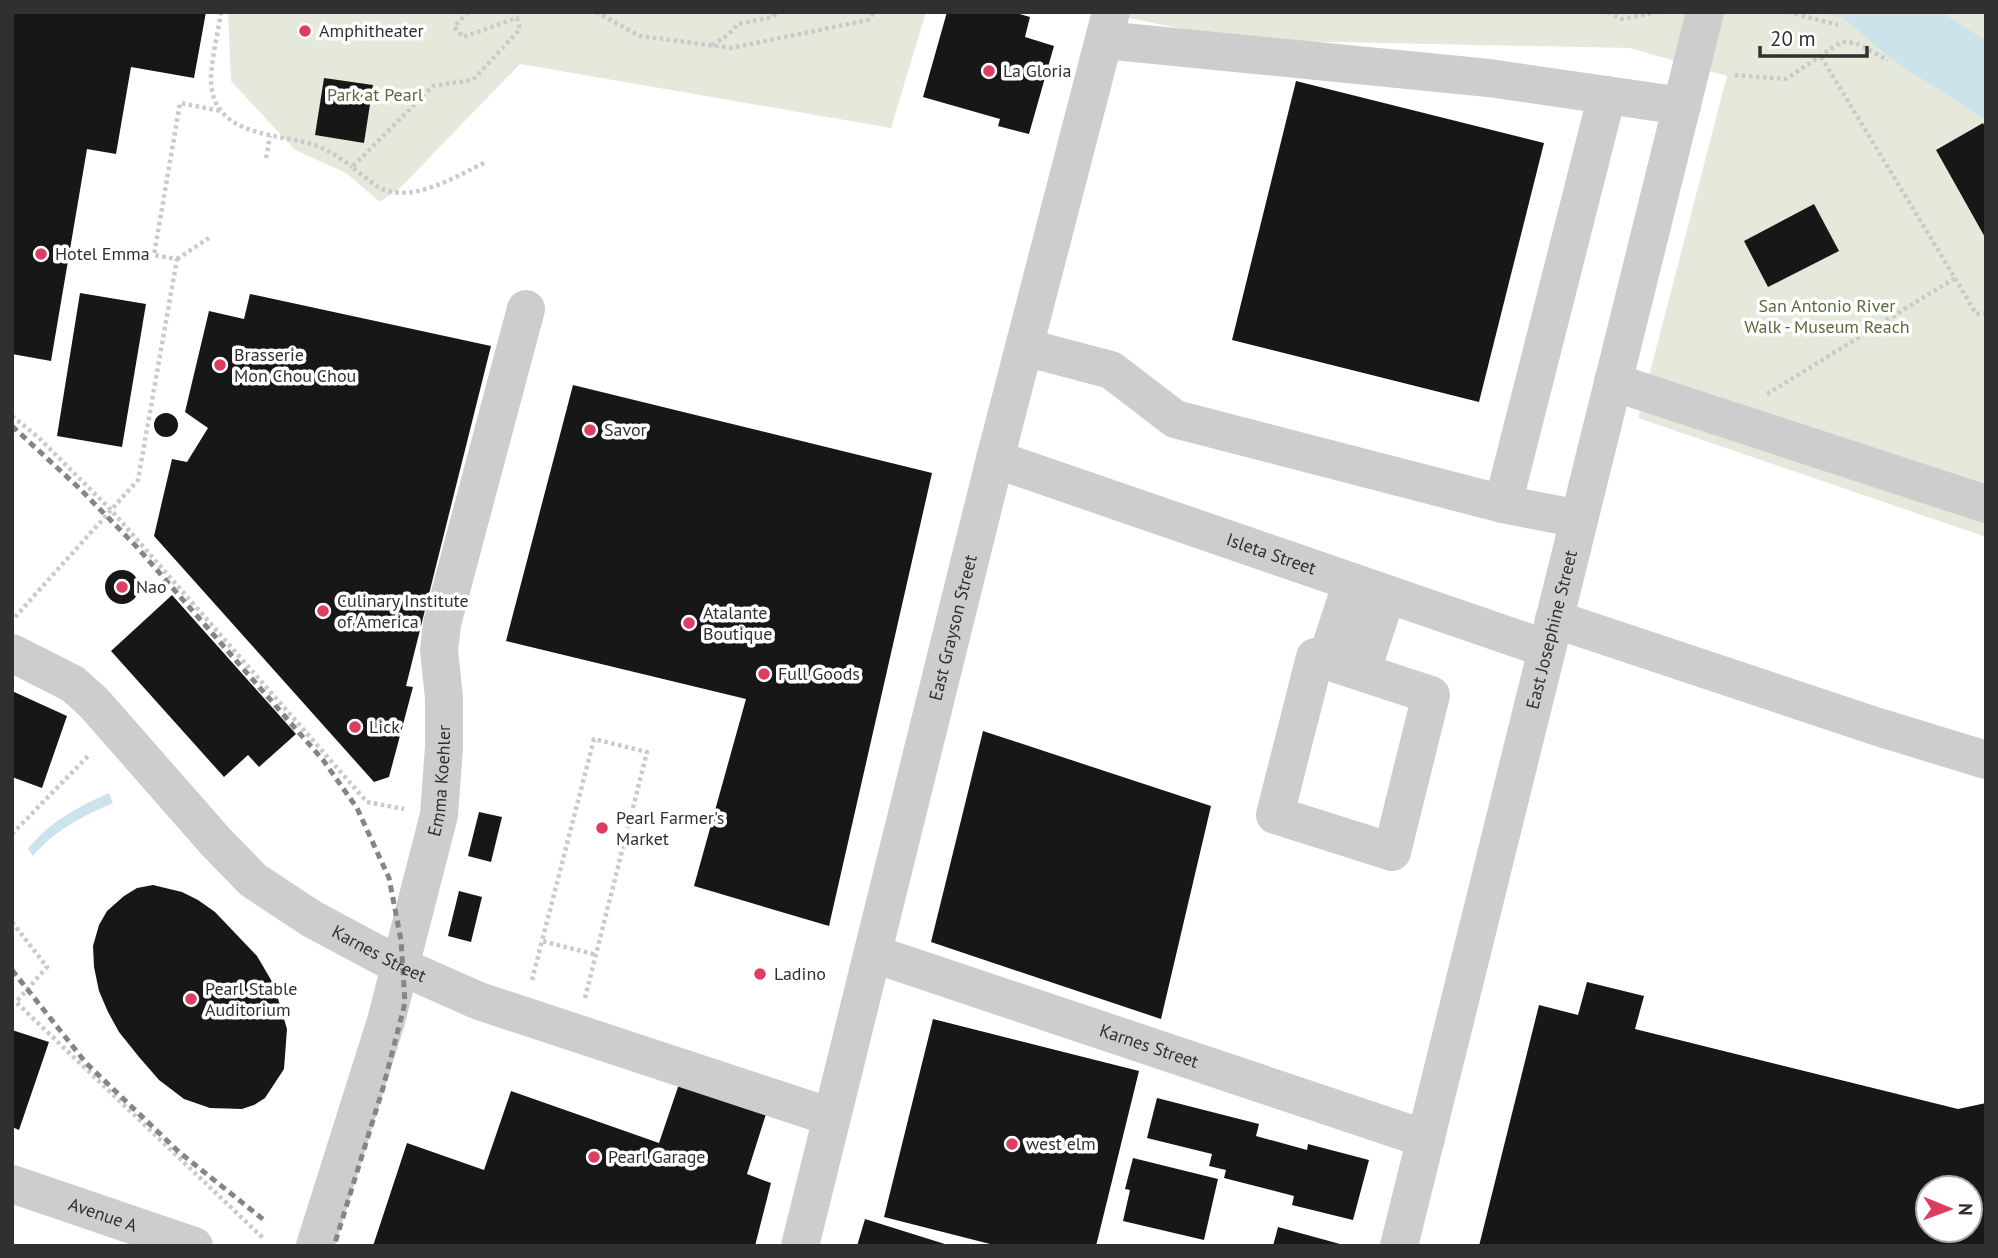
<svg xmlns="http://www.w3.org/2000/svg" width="1998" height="1258" viewBox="0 0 1998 1258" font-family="'PT Sans',sans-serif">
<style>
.green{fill:#e5e9dc}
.water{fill:#cde3eb}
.building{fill:#171717;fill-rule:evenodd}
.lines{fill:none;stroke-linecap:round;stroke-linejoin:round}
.path{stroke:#cacaca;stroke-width:4.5;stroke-dasharray:3.5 3.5;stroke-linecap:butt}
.minor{stroke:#cdcdcd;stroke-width:38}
.rail{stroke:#858585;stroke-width:5;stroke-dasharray:7 5;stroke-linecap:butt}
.poi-dot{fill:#dc3d60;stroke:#fff;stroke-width:2.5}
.labels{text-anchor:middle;stroke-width:7;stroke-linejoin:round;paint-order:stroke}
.poi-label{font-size:18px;fill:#303030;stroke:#fff;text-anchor:start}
.park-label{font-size:18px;fill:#5a6a3f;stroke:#fff}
.street-label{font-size:18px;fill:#303030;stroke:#fff}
</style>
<rect width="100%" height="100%" fill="#fff"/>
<!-- green -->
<path class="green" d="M228,12H926L891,128L520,64L400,188L380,202L346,173L295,150L231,81Z
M1100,12H1986V537L1638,418L1727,76L1630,48L1236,40Z"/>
<!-- water -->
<path class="water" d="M1822,12H1942L1986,41V120L1894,61L1842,17Z
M109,793L113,803C83,816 55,830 33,856L28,849C49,822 78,807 109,793Z"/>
<!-- building -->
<path class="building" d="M12,12H206L194,78L131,67L116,154L87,149L51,361L12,354Z
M947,12H1013L1030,17L1025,37L1054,46L1029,134L998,126L1000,119L923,97Z
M324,78L373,85L364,143L315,135Z
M1296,81L1544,143L1479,402L1232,340Z
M1983,123L1986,129V239L1936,150Z
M1814,204L1839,251L1768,287L1744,241Z
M80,293L146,304L122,447L57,436Z
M250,294L491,346L406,686L413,687L389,777L374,782L154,536L172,459L187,462L208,428L185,412L209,311L244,319Z
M573,385L932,473L829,926L694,886L746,699L506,641Z
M154 425a12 12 0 1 1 24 0a12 12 0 1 1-24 0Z
M105 587a17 17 0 1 1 34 0a17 17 0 1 1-34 0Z
M172,595L296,734L259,767L248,755L224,777L111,651Z
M12,691L67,716L42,788L12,777Z
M983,731L1211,806L1161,1019L931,942Z
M479,812L502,817L491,862L468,856Z
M153,885L182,892L198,900L215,912L257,956L274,985L287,1029L284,1069L265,1098L254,1105L242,1109L210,1108L184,1099L159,1080L139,1057L119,1032L108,1012L99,991L94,967L93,946L99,925L107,911L124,896L137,888Z
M459,891L482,897L471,942L448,936Z
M1587,982L1644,996L1635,1029L1958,1109L1986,1103V1246H1479L1539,1005L1578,1015ZM1928,1188H1970V1230H1928Z
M933,1019L1139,1071L1096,1246H998L884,1217Z
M12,1030L49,1042L19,1130L12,1127Z
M679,1084L766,1114L747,1174L771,1183L755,1246H373L407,1143L484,1170L511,1091L659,1143Z
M1157,1098L1259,1124L1256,1136L1307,1150L1308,1144L1369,1160L1353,1220L1292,1205L1294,1196L1224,1178L1226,1170L1209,1166L1212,1154L1147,1138Z
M1133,1158L1218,1179L1204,1240L1123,1221L1130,1190L1125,1189Z
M865,1219L948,1245V1246H857Z
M1278,1227L1340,1244L1339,1246H1273Z"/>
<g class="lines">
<!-- path -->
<path class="path" d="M221,12C218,33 212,56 211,77C210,132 265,133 304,142C322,146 337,155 352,167
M468,12L454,27L463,37L517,18L520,29L473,80L433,86L352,167C360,173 369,181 378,187C412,205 456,176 486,162
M596,12L640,36L731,48L868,20L874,12
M1608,12L1622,19L1658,12
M1788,12L1838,25
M712,45L728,35L738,24L773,17L777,12
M1735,75L1786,79L1841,42L1856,43L1888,60
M266,158L270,136
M177,259L209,238
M1955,278L1976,314L1986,313
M1767,394L1955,278L1820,55
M12,416L39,438L111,510L367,802L404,809
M15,617L138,480L177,259L154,255L180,103L221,111
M12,834L90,754
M12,922L47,967L16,1002L263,1238
M532,980L542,941
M585,998L647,752L594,739L542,941L597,955"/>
<!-- minor -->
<g class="minor">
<path d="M1104,40L1489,78L1682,106"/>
<path d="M1024,347L1111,370L1175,419L1503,504L1579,519"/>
<path d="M1613,382L1986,504"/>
<path id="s1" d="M995,459L1547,649"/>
<path d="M1503,504L1607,95"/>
<path d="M1352,582L1332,643L1347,659L1366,658L1387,594"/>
<path d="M1554,619L1878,727L1986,760"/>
<path id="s2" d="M12,653L73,684L94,703L216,842L253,880L312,919L400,966L479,1001L831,1117"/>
<path d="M1315,657L1431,695L1392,852L1275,815Z"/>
<path id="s3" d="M874,954L1426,1139"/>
<path id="s4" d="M12,1184L194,1246"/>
<path id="s5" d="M315,1246L386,1021L439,815L444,747V698L439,650L442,624L526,309"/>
<path id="s6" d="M800,1246L995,459L1111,12"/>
<path id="s7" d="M1399,1246L1705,12"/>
</g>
<!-- rail -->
<path class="rail" d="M12,426L78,487L135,545L323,760L357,808L389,878L401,940L405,1003L383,1088L334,1246
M12,970L86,1063L179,1152L264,1220"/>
</g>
<!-- markers -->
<g class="poi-dot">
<circle cx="305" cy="31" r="7"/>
<circle cx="989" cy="71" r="7"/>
<circle cx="41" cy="254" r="7"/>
<circle cx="220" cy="365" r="7"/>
<circle cx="590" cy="430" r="7"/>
<circle cx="122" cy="587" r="7"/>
<circle cx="323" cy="611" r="7"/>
<circle cx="689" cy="623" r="7"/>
<circle cx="764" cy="674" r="7"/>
<circle cx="355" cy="727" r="7"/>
<circle cx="602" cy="828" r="7"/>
<circle cx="760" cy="974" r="7"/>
<circle cx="191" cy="999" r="7"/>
<circle cx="1012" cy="1144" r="7"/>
<circle cx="594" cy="1157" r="7"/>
</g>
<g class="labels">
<!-- poi labels -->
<g class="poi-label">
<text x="319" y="37">Amphitheater</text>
<text x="1003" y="77">La Gloria</text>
<text x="55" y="260">Hotel Emma</text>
<text x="234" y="361">Brasserie<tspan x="234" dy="21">Mon Chou Chou</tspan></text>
<text x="604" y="436">Savor</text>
<text x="136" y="593">Nao</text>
<text x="337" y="607">Culinary Institute<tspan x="337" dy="21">of America</tspan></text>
<text x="703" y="619">Atalante<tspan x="703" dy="21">Boutique</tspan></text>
<text x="778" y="680">Full Goods</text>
<text x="369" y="733">Lick</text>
<text x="616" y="824">Pearl Farmer's<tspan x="616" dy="21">Market</tspan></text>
<text x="774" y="980">Ladino</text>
<text x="205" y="995">Pearl Stable<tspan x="205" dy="21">Auditorium</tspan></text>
<text x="1026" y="1150">west elm</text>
<text x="608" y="1163">Pearl Garage</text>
</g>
<!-- park labels -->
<g class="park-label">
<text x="375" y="101">Park at Pearl</text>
<text x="1827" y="312">San Antonio River<tspan x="1827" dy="21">Walk - Museum Reach</tspan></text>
</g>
<!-- street labels -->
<g class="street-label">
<text dy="6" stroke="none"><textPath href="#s1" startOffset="292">Isleta Street</textPath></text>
<text dy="6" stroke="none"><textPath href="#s6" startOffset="637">East Grayson Street</textPath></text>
<text dy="6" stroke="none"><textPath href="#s7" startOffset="635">East Josephine Street</textPath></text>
<text dy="6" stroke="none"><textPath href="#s5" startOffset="483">Emma Koehler</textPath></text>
<text dy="6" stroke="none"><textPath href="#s2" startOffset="481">Karnes Street</textPath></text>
<text dy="6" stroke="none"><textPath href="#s3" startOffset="290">Karnes Street</textPath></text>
<text dy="6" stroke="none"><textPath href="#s4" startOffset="96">Avenue A</textPath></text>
</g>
</g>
<!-- border -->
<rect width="1998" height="1258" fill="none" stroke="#303030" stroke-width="28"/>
<!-- north arrow -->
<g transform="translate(1949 1209) rotate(91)"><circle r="33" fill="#ffffff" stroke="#acacac" stroke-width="2"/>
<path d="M0-5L12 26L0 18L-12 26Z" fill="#dc3d60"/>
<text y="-10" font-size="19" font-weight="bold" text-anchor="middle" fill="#303030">N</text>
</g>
<!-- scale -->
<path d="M1760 46v10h107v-10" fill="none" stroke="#303030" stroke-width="3.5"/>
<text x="1770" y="46" font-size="21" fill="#303030" stroke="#ffffff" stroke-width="5" paint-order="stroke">20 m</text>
</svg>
